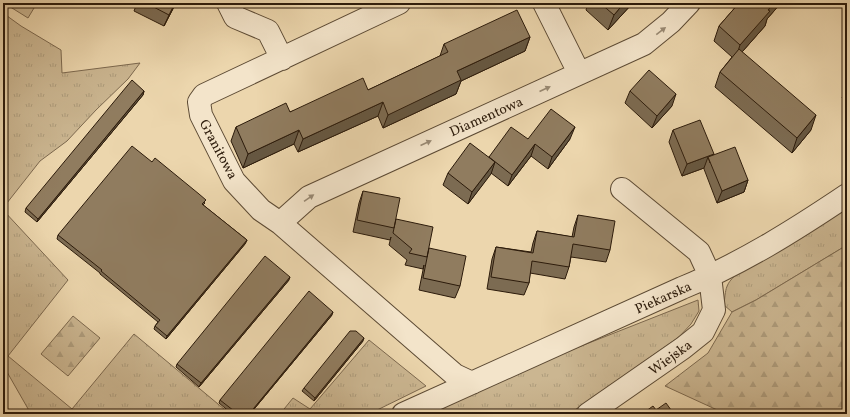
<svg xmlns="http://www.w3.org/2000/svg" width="850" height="417" viewBox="0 0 850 417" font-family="Vollkorn,serif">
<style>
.grass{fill:url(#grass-tufts);stroke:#7c684e}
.forest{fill:url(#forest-firs);stroke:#7c684e}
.pitch{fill:#cbb691;stroke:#7c684e}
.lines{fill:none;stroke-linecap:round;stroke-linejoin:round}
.minor-casing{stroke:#5c4a34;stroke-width:24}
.minor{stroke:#f3e4ca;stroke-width:22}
.wall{fill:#7c6b52;stroke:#2c1b0b}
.shaded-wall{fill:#655742;stroke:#2c1b0b}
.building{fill:#907c5f;stroke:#2c1b0b}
.oneway{fill:#998a74}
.labels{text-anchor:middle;stroke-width:3.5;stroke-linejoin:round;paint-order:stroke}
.street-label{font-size:14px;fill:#2c1b0b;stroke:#f3e4ca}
</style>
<defs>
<pattern id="grass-tufts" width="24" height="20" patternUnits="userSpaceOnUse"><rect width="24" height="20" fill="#cbb691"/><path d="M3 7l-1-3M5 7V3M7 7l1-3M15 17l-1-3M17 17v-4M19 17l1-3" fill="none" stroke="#ae9c7c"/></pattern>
<pattern id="forest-firs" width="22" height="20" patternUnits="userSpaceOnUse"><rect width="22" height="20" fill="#cbb691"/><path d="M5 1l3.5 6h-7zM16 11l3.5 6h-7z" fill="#ae9c7c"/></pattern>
</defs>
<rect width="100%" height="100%" fill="#ecd6ad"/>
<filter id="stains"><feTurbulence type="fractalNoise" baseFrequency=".005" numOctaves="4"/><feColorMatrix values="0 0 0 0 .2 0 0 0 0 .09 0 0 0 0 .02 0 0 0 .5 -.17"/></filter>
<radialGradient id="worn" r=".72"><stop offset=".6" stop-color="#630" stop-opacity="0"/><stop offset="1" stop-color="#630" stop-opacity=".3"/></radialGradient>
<!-- grass -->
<path class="grass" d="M3,13L21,26L61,50L62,73L140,63L128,79L96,110L67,141L40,161L3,208Z
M847,206V245L756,300L732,312L724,305C726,284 726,284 741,270Z
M3,210L68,280L8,356L72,409L134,334L230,414H31L3,365Z
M698,300L699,311L691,324L679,337L569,414H418L538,363Z
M369,340L426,386L369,414H280L293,398L310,409Z"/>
<!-- forest -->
<path class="forest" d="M847,245V414H726L665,386L708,353L732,312L756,300Z
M73,316L100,338L68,376L41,354Z"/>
<!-- pitch -->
<path class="pitch" d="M4,3H37L28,18Z"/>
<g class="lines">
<!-- minor casing -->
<g class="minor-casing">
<path id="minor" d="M228,3L235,17L268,31L282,59
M399,3L204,95L199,102L201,115L234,181L261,210L280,223L455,375L472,383
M544,3L579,73
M280,223L309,197L644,44L671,22L689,3
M403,414L682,288C741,264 795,230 847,195
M588,414L683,348L703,332L714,310L710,276L699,252L622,189"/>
</g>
<!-- minor -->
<use href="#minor" class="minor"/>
</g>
<!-- wall -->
<path class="wall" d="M137,3H176L164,26L134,11Z
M588,3H631V5L608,30L586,10Z
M739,3H781L767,19L765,26L742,52L811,130L792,153L715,87L720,72L732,57L714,41L719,26Z
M530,37L525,51L461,81L456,94L383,128L378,116L298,152L294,144L243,168L231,141L236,127L368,90L440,56L444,44Z
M847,86V102L842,98Z
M144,91L143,95L37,222L25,212L26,208Z
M630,91L672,106L652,128L625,103Z
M673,130L714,154L713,155L748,180L744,192L717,203L704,169V168L682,176L669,142Z
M528,139H570L548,169L531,156L508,186L491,173L468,204L443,185L448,173L489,157Z
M152,162L205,203L203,205L247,240L245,244L166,339L154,329L155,326L158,322L100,274V273L57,239L58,235Z
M363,191L395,222L428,251L460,286L455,298L419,290L424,265L423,269L405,265L407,260L389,245L391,237L390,240L353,232L359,203Z
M578,215L610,250L606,262L571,257L569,267L565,279L530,273L529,283L524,295L487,289L492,259L496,247L531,252L533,243L537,231L572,237L574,227Z
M289,280L199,387L176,367L177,364Z
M332,315L250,414H232L219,403L220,400Z
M363,341L314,401L302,391L304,388Z"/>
<!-- shaded-wall -->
<path class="shaded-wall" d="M175,3H176L164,26L169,15Z
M624,3H631V5L608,30L614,15Z
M774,3H781L767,19L765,26L735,60L740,45Z
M530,37L525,51L461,81L456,94L383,128L388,115L457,71Z
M144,91L143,95L37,222L38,219Z
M676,94L672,106L652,128L657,116Z
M383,102L378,116L298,152L303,139Z
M816,115L811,130L792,153L797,138Z
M575,127L570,139L548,169L552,157Z
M299,130L294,144L243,168L248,154Z
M535,144L531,156L508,186L512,175Z
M714,154L710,163L708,157L704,168L682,176L687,164Z
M495,162L491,174L468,204L472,192Z
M748,180L744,192L717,203L722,191Z
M247,240L245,244L166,339L167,336Z
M290,277L289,280L199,387L201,383Z
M333,312L332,315L250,414H249Z
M364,338L363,341L314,401L315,398Z"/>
<!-- building -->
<path class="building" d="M146,3H175L169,15Z
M600,3H624L614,15Z
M739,3H774L768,10L770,11L740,45L719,26Z
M517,10L530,37L457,71L461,80L388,115L383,102L303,139L299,130L248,154L236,127L286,103L290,112L363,78L368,90L448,52L444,44Z
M739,49L816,115L797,138L720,72Z
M649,70L676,94L657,116L630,91Z
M132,80L144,91L38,219L26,208Z
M551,109L575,127L552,157L535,144L512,175L489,157L511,127L528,139Z
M700,120L714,154L687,164L673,130Z
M470,143L495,162L472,192L448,173Z
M132,146L152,162L155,158L199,194L206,200L202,204L247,240L167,336L155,326L160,320L101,271L102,270L58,235Z
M735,147L748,180L722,191L708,157Z
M363,191L400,198L394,228L357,220Z
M578,215L615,221L610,250L573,244L569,267L532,261L529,283L491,277L496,247L533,253L537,231L574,237Z
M396,219L433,227L427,257L409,253L412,249L393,233Z
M429,248L466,256L460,286L423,278Z
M265,256L290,277L201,383L177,364Z
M309,291L333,312L249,414H238L220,400Z
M350,331H356L364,338L315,398L304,388Z
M666,403L674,414H642L653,406L656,410Z"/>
<!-- one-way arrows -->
<defs><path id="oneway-solid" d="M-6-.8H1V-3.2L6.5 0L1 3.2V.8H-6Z"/></defs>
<g class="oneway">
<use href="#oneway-solid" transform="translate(661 31) rotate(-38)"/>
<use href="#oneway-solid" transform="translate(545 89) rotate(-24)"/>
<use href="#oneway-solid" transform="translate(426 143) rotate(-24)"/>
<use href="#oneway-solid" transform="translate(309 198) rotate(-34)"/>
</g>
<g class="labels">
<!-- street labels -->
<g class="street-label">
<text transform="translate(486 116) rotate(-24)" y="5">Diamentowa</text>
<text transform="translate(219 149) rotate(62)" y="5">Granitowa</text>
<text transform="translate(663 297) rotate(-24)" y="5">Piekarska</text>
<text transform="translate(670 357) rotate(-36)" y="5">Wiejska</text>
</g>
</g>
<!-- margin -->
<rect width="850" height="417" fill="none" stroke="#ecd6ad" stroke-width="16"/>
<rect x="4" y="4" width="842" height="409" fill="none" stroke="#2c1b0b" stroke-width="2"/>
<rect x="8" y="8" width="834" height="401" fill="none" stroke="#2c1b0b"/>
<rect width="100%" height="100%" filter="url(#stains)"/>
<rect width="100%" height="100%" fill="url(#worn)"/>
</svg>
